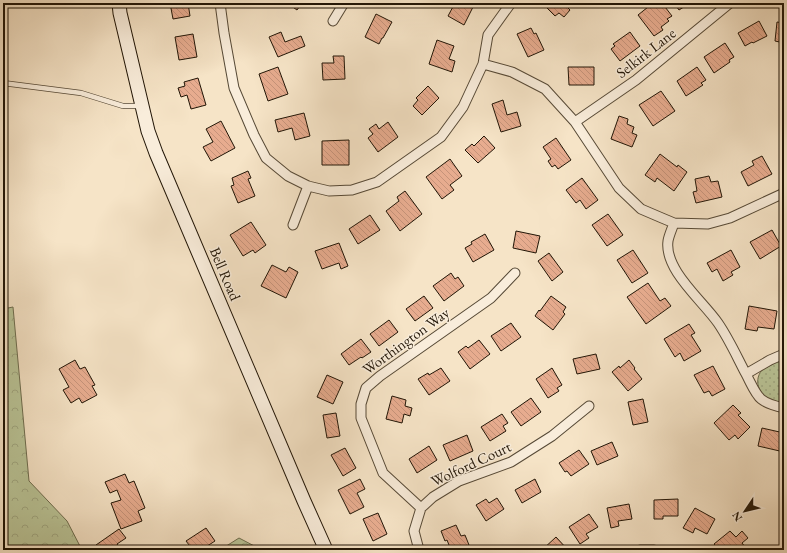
<svg xmlns="http://www.w3.org/2000/svg" width="787" height="553" viewBox="0 0 787 553" font-family="'EB Garamond',serif">
<style>
.grass{fill:url(#grass-dots);stroke:#6e6d4f}
.forest{fill:url(#forest-crowns);stroke:#6e6d4f}
.building{fill:url(#building-back-hatch);stroke:#211506}
.lines{fill:none;stroke-linecap:round;stroke-linejoin:round}
.lane-casing{stroke:#564936;stroke-width:6}
.street-casing{stroke:#564936;stroke-width:11}
.secondary-casing{stroke:#211506;stroke-width:15}
.lane{stroke:#f9eddb;stroke-width:4.5}
.street{stroke:#f9eddb;stroke-width:9}
.secondary{stroke:#f9eddb;stroke-width:13}
.labels{text-anchor:middle;stroke-width:3;stroke-linejoin:round;paint-order:stroke}
.street-label{font-size:15px;fill:#211506;stroke:#f9eddb}
</style>
<defs>
<pattern id="grass-dots" width="8" height="8" patternUnits="userSpaceOnUse"><rect width="8" height="8" fill="#bac598"/><path d="M2 2h.1M6 6h.1" fill="none" stroke="#a0a882" stroke-width="1.8" stroke-linecap="round"/></pattern>
<pattern id="forest-crowns" width="20" height="18" patternUnits="userSpaceOnUse"><rect width="20" height="18" fill="#bac598"/><path d="M2 6a3 3 0 1 1 6 0M12 15a3 3 0 1 1 6 0" fill="none" stroke="#a0a882"/></pattern>
<pattern id="building-back-hatch" width="6" height="6" patternUnits="userSpaceOnUse"><rect width="6" height="6" fill="#e7ac8f"/><path d="M-1 5l2 2M0 0l6 6M5-1l2 2" fill="none" stroke="#c6937a"/></pattern>
</defs>
<rect width="100%" height="100%" fill="#f6e4c7"/>
<filter id="stains"><feTurbulence type="fractalNoise" baseFrequency=".005" numOctaves="4"/><feColorMatrix values="0 0 0 0 .2 0 0 0 0 .09 0 0 0 0 .02 0 0 0 .5 -.17"/></filter>
<radialGradient id="worn" r=".72"><stop offset=".6" stop-color="#630" stop-opacity="0"/><stop offset="1" stop-color="#630" stop-opacity=".3"/></radialGradient>
<!-- grass -->
<path class="grass" d="M784,358V404C781,403 777,403 774,402C761,398 752,382 762,370Z"/>
<!-- forest -->
<path class="forest" d="M13,307L29,481L67,521L82,550H3V309Z
M239,538L262,550H220Z"/>
<!-- building -->
<path class="building" d="M170,3H188L190,16L173,19Z
M287,3H302L297,10Z
M455,3H475L464,25L448,16Z
M546,3H567L565,5L570,10L564,17L559,13L555,16L544,5Z
M653,3H662L672,16L667,19L669,21L661,27L663,30L654,36L638,15Z
M674,3H690L679,10Z
M376,14L392,22L383,38H382L379,44L365,37Z
M759,21L767,36L753,43L752,42L745,46L738,33Z
M777,22L784,23V43L775,41Z
M531,28L534,34L536,33L544,50L528,57L517,34Z
M281,32L285,42L301,36L305,46L278,57L269,37Z
M630,32L640,46L620,61L611,49L615,46L613,44Z
M193,34L197,57L179,60L175,37Z
M437,40L454,46L449,59L455,61L452,72L429,64Z
M725,43L734,57L729,60L730,62L714,73L704,57Z
M333,56H344L345,79L323,80L322,63H334Z
M278,67L288,94L268,101L259,74Z
M568,67H594V85H569Z
M697,67L706,80L701,83L703,85L686,96L677,81Z
M198,78L206,105L191,109L187,95L181,97L178,88L185,86L184,82Z
M428,86L439,98L422,115L413,106L418,100L416,98Z
M661,91L675,111L653,126L639,105Z
M503,100L507,115L517,112L521,126L501,132L492,104Z
M304,113L310,136L295,140L292,128L278,132L275,120Z
M619,116L628,119L627,124L634,127L632,133L637,135L632,147L611,139Z
M221,121L235,148L211,161L203,147L213,142L206,129Z
M388,122L398,137L378,152L368,138L373,134L369,129L376,124L379,129Z
M484,136L495,148L478,163L465,150L472,144L474,146Z
M556,138L571,160L558,169L555,165L552,167L548,161L551,159L543,147Z
M349,140V165H322V141Z
M660,154L677,167L678,165L687,172L674,191L657,178L655,182L645,175Z
M762,156L772,174L748,186L741,172L754,165L752,161Z
M450,159L462,176L450,185L454,190L442,199L426,177Z
M248,171L251,178L248,179L255,196L238,203L231,186L234,185L232,178Z
M709,176L711,182L718,181L722,197L696,203L693,192L697,191L695,179Z
M582,178L598,200L586,209L580,200L576,203L566,190Z
M405,191L422,214L400,231L386,211L399,201L397,197Z
M608,214L623,235L607,246L592,225Z
M370,215L380,230L358,244L349,229Z
M251,222L266,245L255,253L253,250L243,256L230,235Z
M772,230L781,246L760,259L750,242Z
M516,231L540,236L536,253L513,248Z
M485,234L494,250L473,262L465,248L472,244L471,242Z
M339,243L348,266L341,269L339,263L322,269L315,251Z
M633,250L648,273L632,283L617,260Z
M731,250L740,267L731,272L733,275L723,281L717,269L712,272L707,263Z
M549,253L563,272L552,281L538,261Z
M272,265L286,272L289,267L298,272L286,298L261,286Z
M451,273L455,279L458,277L464,286L444,301L433,286Z
M648,283L660,301L665,298L671,306L646,324L627,297Z
M424,296L433,308L415,321L406,309Z
M551,296L566,307L563,312L565,314L553,330L535,316L539,310L540,311Z
M749,306L777,311L774,329L758,327L757,331L745,329Z
M389,320L398,332L379,346L370,334Z
M511,323L521,337L501,351L491,336Z
M689,324L695,333L691,335L701,351L684,361L680,353L675,357L664,339Z
M361,339L371,352L362,358L361,357L349,365L341,354Z
M479,340L490,354L470,369L458,352L466,346L468,348Z
M596,354L600,369L577,374L573,359Z
M75,360L80,369L85,367L95,385L92,386L97,395L82,403L79,398L71,403L63,390L69,387L59,369Z
M629,360L635,368L634,369L642,379L628,391L612,372L619,366L620,368Z
M713,366L725,389L712,396L709,391L704,393L694,375Z
M441,368L450,381L429,395L418,379L428,373L429,375Z
M552,368L562,385L557,388L559,391L548,398L536,379Z
M327,375L343,382L333,404L317,397Z
M392,396L406,400L405,406L412,408L410,416L404,414L402,423L386,419Z
M531,398L541,412L521,426L511,412Z
M643,399L648,422L633,425L628,402Z
M733,405L741,413L738,415L750,427L738,439L735,435L729,440L714,423Z
M336,413L340,436L327,438L323,415Z
M502,414L508,423L503,426L506,431L490,441L481,427Z
M762,428L784,433V452L758,446Z
M467,435L473,451L450,461L443,445Z
M612,442L618,456L597,465L591,451Z
M429,446L437,460L417,473L409,459Z
M345,448L356,468L343,476L331,455Z
M579,450L589,464L571,476L567,471L565,472L559,463Z
M125,474L129,483L134,481L145,508L138,511L142,521L121,529L111,503L121,500L117,490L110,493L105,482Z
M360,479L365,489L357,493L364,507L350,514L338,490Z
M535,479L541,492L522,503L515,490Z
M497,498L504,509L486,521L476,505L486,499L489,503Z
M678,499V516H663V519H654V500Z
M629,504L632,519L618,521L619,526L611,528L607,508Z
M695,508L715,519L707,534L695,528L693,533L683,528Z
M378,513L387,534L373,541L363,519Z
M589,514L598,527L586,534L589,538L580,544L569,527Z
M456,525L461,536L465,535L469,545L457,550H451L447,540L445,541L441,531Z
M206,528L215,541L201,550H193L186,541Z
M119,529L126,538L117,544L121,550H99L96,545Z
M730,531L736,537L742,531L748,538L742,543L746,548L744,550H727L726,548L724,550H719L714,544Z
M556,537L568,550H542Z"/>
<g class="lines">
<!-- lane casing -->
<g class="lane-casing">
<path id="lane" d="M3,83L81,93L123,106H141"/>
</g>
<!-- street casing -->
<g class="street-casing">
<path id="street" d="M220,3L224,33L234,88L254,135L266,158L288,176L308,186L329,191L352,190L377,182L441,137L463,107L483,64L488,35L511,3
M333,21L344,3
M483,64L512,72L545,89L575,122L619,188L641,209L662,218L674,223L708,224L730,218L784,193
M575,122L636,80L730,3
M674,223C672,229 669,235 668,241C664,270 703,301 718,323C729,339 737,357 746,374
M293,225L308,186
M784,354L770,360L746,374C758,397 757,402 784,408
M421,508L383,473L361,418V404L366,388L380,376L491,298L515,273
M419,550L414,531L421,508L433,497L459,481L511,462L552,436L589,406
M640,550H654"/>
</g>
<!-- secondary casing -->
<g class="secondary-casing">
<path id="secondary" d="M119,3L120,13L148,131L156,153L304,501L326,550"/>
</g>
<!-- lane -->
<use href="#lane" class="lane"/>
<!-- street -->
<use href="#street" class="street"/>
<!-- secondary -->
<use href="#secondary" class="secondary"/>
</g>
<g class="labels">
<!-- street labels -->
<g class="street-label">
<text transform="translate(646 53) rotate(-38)" y="5">Selkirk Lane</text>
<text transform="translate(225 274) rotate(67)" y="5">Bell Road</text>
<text transform="translate(406 341) rotate(-36)" y="5">Worthington Way</text>
<text transform="translate(471 464) rotate(-25)" y="5">Wolford Court</text>
</g>
</g>
<!-- margin -->
<rect width="787" height="553" fill="none" stroke="#f6e4c7" stroke-width="16"/>
<rect x="4" y="4" width="779" height="545" fill="none" stroke="#211506" stroke-width="2"/>
<rect x="8" y="8" width="771" height="537" fill="none" stroke="#211506"/>
<!-- north arrow -->
<g transform="translate(745 511) rotate(235)" stroke="#f9eddb" stroke-width="3" paint-order="stroke">
<path d="M0-3L7 15L0 10L-7 15Z" fill="#211506"/>
<text y="-6" font-size="11" font-weight="bold" text-anchor="middle" fill="#211506">N</text>
</g>
<rect width="100%" height="100%" filter="url(#stains)"/>
<rect width="100%" height="100%" fill="url(#worn)"/>
</svg>
